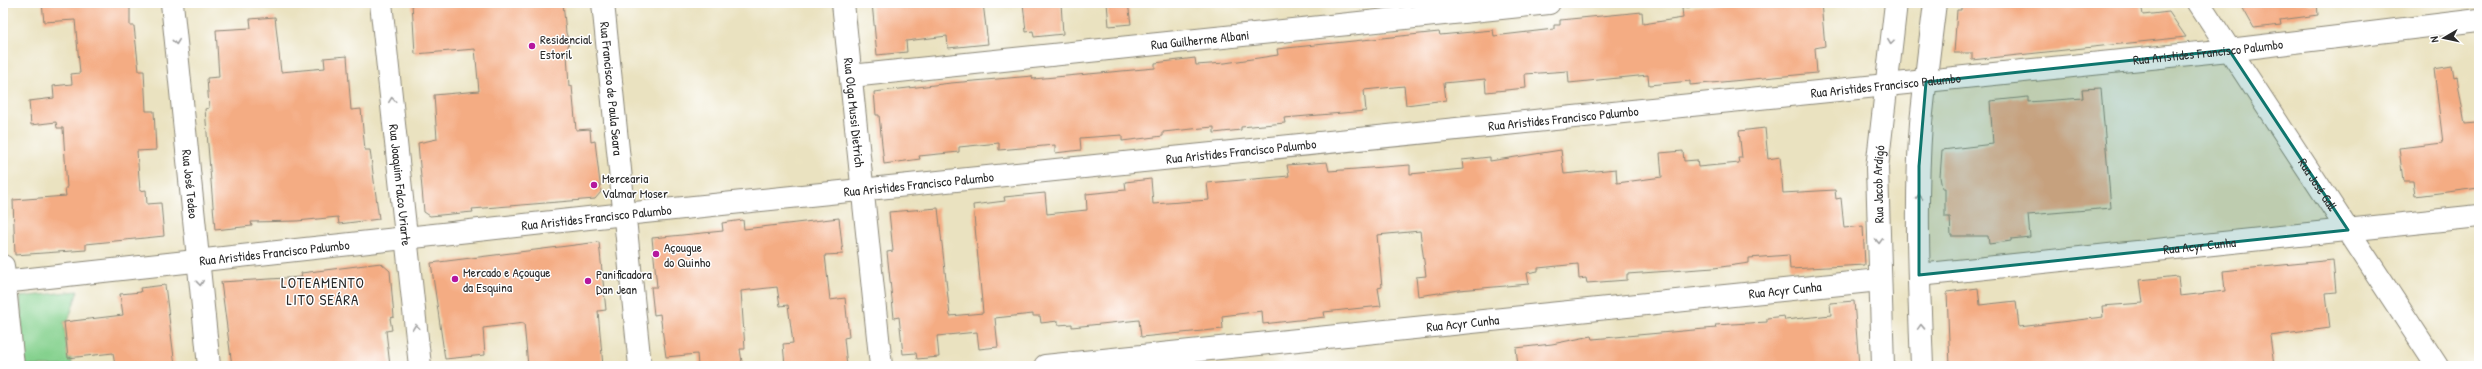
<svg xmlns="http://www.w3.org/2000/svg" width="2482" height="369" viewBox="0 0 2482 369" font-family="'Patrick Hand',sans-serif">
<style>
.green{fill:#85d18e;stroke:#587e5c}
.building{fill:#f4ac83}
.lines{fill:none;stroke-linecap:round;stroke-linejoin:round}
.minor-casing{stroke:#8a8676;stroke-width:24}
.tertiary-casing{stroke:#8a8676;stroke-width:24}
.secondary-casing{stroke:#8a8676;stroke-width:24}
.minor{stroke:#fff;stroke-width:22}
.tertiary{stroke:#fff;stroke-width:22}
.secondary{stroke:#fff;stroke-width:22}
.oneway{stroke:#a0a0a0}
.marked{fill:#0f766e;fill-opacity:0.2;stroke:#0f766e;stroke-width:3;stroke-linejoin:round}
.poi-dot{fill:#b5179e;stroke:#fff;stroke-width:1.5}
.labels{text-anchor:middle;stroke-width:3;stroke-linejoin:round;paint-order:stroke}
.poi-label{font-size:13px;fill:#2b2b2b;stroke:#fff;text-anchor:start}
.street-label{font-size:13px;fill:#2b2b2b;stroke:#fff}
.quarter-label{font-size:15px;letter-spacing:1px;fill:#2b2b2b;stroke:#fff}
</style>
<rect width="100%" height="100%" fill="#fff"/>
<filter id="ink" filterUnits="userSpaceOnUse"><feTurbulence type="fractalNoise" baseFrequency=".025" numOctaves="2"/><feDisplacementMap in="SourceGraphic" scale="8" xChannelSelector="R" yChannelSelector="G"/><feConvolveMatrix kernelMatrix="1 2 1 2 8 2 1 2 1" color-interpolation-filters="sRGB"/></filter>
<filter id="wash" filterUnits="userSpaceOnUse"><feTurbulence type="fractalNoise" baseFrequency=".012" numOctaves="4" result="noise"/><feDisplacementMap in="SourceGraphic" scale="16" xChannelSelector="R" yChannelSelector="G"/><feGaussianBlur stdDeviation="0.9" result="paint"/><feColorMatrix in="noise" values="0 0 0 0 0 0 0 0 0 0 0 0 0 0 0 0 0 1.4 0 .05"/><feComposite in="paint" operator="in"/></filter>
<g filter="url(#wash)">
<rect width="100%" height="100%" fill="#eae2c0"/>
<!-- green -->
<path class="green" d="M78,291L68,321L64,322L68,358H71L72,366H25L20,297Z"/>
<g id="blocks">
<!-- building -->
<path class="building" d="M42,3H130V26H134L139,71H144L146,111H154L156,150L137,151L140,191L146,190L147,204L161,203L164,236L86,244V250L15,255L13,200L66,196L65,188H67L63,128H57L56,122L31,125L29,101L54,98L53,86L72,84L71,74L80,73L75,20L44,22Z
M412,3H563L566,33L569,41L567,53L569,87L572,86L576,130L590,129L591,142L595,141L601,192L595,199L472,209L473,212L430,216L424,212L418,143L437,139L434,95L479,91L475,49L415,54Z
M872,3H983L988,44L948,48L947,36L906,41L907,52L877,55Z
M1023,3H1061L1063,34L1034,37L1033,31L1026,32Z
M1107,3H1128L1131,24L1109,26Z
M1730,3H1821L1825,46L1815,48L1817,73L1690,85V81L1649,85L1648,75L1569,83L1568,71L1525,74L1526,88L1486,92L1485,79L1444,83L1446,100L1406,105L1404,86L1364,90L1366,111L1284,118L1285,123L1241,127V130L1214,133V127L1202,128L1163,132V136L1122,141V135L1080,138L1081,150L1055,153V145L999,150V143L959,147V152L919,156L920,159L884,164L879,115H876L874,92L951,83L1032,76L1033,79L1155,68V63L1195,58L1196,65L1225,63L1278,55L1277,49L1439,32L1440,35L1493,30L1494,36L1554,29V25H1560V20L1642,12L1643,24L1683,18L1682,8Z
M1961,3H2141L2143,15L2169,12L2186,37L1972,60V53H1954L1957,10H1961Z
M2240,3H2317L2318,15L2280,20L2281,25L2254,28Z
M275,17L281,72L325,68L324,58L347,56L351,110L361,109L365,150H370L379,219L339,224L338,217L297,221L251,222L252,226L215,230L205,109L209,108L207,78L219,77L216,30L251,28L250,19Z
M2452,66L2454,78L2457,77L2465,124L2477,123L2479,188L2415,196L2413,181H2403L2399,148L2443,143L2434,69Z
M2101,88L2111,208L2028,215L2030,237L2011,239V241L1989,244L1988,236H1951L1950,217H1945V188H1942L1940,177L1942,150L1993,144L1990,101L2028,97V102L2083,98L2082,89Z
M1765,128L1768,159L1780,157L1783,193L1835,190L1836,199L1841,198L1844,228L1863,226L1865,265L1790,269L1789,255L1749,258V263L1714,268L1627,274V280L1587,283L1586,278L1579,279L1578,264L1538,268V271L1527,273L1529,284L1459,290L1418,296L1416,277L1426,276L1420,231L1377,235L1382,287L1378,288L1381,306L1324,312L1325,317L1263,324L1262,311L1222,316L1223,329L1141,337L1139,320L1072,327V324L1058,325V321L1041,323L1040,316H1033V314L995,318L998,347L979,349L977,332L937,336L939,357L917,359L916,353L903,354L899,317L894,318L887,252L893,251L889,212L938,208L950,316L983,313L973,205L1005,201L1004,197L1045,193L1047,214L1087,210L1086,194L1126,190L1125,182L1151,179L1153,204L1209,200L1207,183L1289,176L1287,165L1327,162L1329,171L1410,165V174L1463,169L1462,160L1490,157V161L1561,150L1564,174L1616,169L1617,183L1662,177L1660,153L1683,151L1684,161L1697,160L1698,167L1739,163L1738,158H1742L1739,131Z
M839,218L843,254L825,255L830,300L845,298L849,337L844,338L847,366H785L783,344L793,343L788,305L780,306L777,287L741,291L745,349H740L742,362L720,366H698L697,354L666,357L660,314L654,315L651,287H657L652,238L723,231L722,223L743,220L744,229Z
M599,242L606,310L598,311L603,366H528L524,323L483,328L485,355L445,359L431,263Z
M2333,260L2336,292L2326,293L2330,328L2270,336L2274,366H1950L1947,292L1978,288L1980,305L2016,301L2019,327L2103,317L2102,306L2143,303L2140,280L2178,276L2180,296L2225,291L2223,271Z
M381,263L390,271L394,317L390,318L392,330L386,331L390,366H232L221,282L302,277L301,273Z
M165,285L175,366H115L113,353L68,358L64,322L123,315L120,294L141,292L140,288Z
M1854,301L1859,366H1518L1516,348L1552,344L1592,336L1593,339L1716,328L1715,325L1767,322V318L1784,316L1785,320L1831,315L1830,303Z"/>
</g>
</g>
<g filter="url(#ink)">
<use href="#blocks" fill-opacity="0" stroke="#8a8676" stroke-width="1"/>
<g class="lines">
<!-- minor casing -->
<g class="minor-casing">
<g id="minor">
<path id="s1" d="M172,3L209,366"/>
<path id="s2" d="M381,3L420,366"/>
<path id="s3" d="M843,3L881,366"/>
<path id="s4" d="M851,76L1549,3"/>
<path d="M3,266L13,366"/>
<path id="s5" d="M1919,275L2479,216"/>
<path id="s6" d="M3,282L625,214L2229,50L2479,20"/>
<path id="s7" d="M1045,366L1880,280"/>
</g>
</g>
<!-- tertiary casing -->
<g class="tertiary-casing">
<g id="tertiary">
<path id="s8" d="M603,3L640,366"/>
</g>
</g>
<!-- secondary casing -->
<g class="secondary-casing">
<g id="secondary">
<path id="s9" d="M2199,3L2437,366"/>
<path id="s10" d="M1883,366L1877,168L1896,3"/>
<path d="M1922,366C1919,286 1915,204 1921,123C1925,83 1930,43 1935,3"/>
</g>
</g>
<!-- minor -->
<use href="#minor" class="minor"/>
<!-- tertiary -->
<use href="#tertiary" class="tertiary"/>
<!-- secondary -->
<use href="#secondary" class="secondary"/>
</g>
<!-- one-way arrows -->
<defs><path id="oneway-chevron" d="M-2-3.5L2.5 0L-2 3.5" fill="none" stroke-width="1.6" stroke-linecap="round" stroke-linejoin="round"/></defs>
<g class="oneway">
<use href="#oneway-chevron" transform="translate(176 42) rotate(84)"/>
<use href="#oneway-chevron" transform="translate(1891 42) rotate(97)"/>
<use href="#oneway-chevron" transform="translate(392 100) rotate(-96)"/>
<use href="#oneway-chevron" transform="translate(1919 197) rotate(-89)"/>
<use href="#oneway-chevron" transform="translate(1879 241) rotate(88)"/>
<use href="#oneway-chevron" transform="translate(200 283) rotate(84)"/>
<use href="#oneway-chevron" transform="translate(416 327) rotate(-96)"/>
<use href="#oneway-chevron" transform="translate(1921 327) rotate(-92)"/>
</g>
</g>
<!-- marked area -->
<path class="marked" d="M2229,50L2348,230L1919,275V166L1926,82Z"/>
<!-- markers -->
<g class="poi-dot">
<circle cx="532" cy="46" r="4"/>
<circle cx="594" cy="185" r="4"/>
<circle cx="656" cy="254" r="4"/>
<circle cx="455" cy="279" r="4"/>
<circle cx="588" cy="281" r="4"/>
</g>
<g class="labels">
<!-- poi labels -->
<g class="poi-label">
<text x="540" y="44">Residencial<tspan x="540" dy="15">Estoril</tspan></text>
<text x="602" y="183">Mercearia<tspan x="602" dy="15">Valmar Moser</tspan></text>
<text x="664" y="252">Açougue<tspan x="664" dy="15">do Quinho</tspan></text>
<text x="463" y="277">Mercado e Açougue<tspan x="463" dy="15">da Esquina</tspan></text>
<text x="596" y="279">Panificadora<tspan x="596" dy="15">Dan Jean</tspan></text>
</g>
<!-- street labels -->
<g class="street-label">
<text dy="5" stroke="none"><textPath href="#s4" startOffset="351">Rua Guilherme Albani</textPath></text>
<text dy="5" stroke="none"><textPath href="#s6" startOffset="2217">Rua Aristides Francisco Palumbo</textPath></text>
<text dy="5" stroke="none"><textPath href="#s6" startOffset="1893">Rua Aristides Francisco Palumbo</textPath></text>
<text dy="5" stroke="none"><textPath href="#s8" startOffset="86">Rua Francisco de Paula Seara</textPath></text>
<text dy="5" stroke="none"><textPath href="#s3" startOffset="110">Rua Olga Mussi Dietrich</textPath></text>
<text dy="5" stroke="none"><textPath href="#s6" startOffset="1569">Rua Aristides Francisco Palumbo</textPath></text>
<text dy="5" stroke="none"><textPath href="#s6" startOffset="1245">Rua Aristides Francisco Palumbo</textPath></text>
<text dy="5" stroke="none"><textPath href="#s2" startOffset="183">Rua Joaquim Falco Uriarte</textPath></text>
<text dy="5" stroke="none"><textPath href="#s10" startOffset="182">Rua Jacob Ardigó</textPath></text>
<text dy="5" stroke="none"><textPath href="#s1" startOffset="182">Rua José Tedeo</textPath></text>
<text dy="5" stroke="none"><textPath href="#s6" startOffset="921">Rua Aristides Francisco Palumbo</textPath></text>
<text dy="5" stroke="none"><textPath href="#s9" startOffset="217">Rua José Gall</textPath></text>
<text dy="5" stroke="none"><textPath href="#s6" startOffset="597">Rua Aristides Francisco Palumbo</textPath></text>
<text dy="5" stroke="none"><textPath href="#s5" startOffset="282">Rua Acyr Cunha</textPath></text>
<text dy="5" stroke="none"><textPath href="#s6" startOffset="273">Rua Aristides Francisco Palumbo</textPath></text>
<text dy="5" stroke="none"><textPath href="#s7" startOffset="744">Rua Acyr Cunha</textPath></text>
<text dy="5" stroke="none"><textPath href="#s7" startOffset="420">Rua Acyr Cunha</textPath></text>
</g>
<!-- quarter labels -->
<g class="quarter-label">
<text x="323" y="288">LOTEAMENTO<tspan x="323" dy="17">LITO SEÁRA</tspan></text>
</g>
</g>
<!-- margin -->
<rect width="2482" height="369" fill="none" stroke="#fff" stroke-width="16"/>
<!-- north arrow -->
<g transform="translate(2444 38) rotate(261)" stroke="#ffffff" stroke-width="3" paint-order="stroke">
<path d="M0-3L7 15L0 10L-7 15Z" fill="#2b2b2b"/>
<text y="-6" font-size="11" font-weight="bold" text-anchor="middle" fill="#2b2b2b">N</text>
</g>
</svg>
